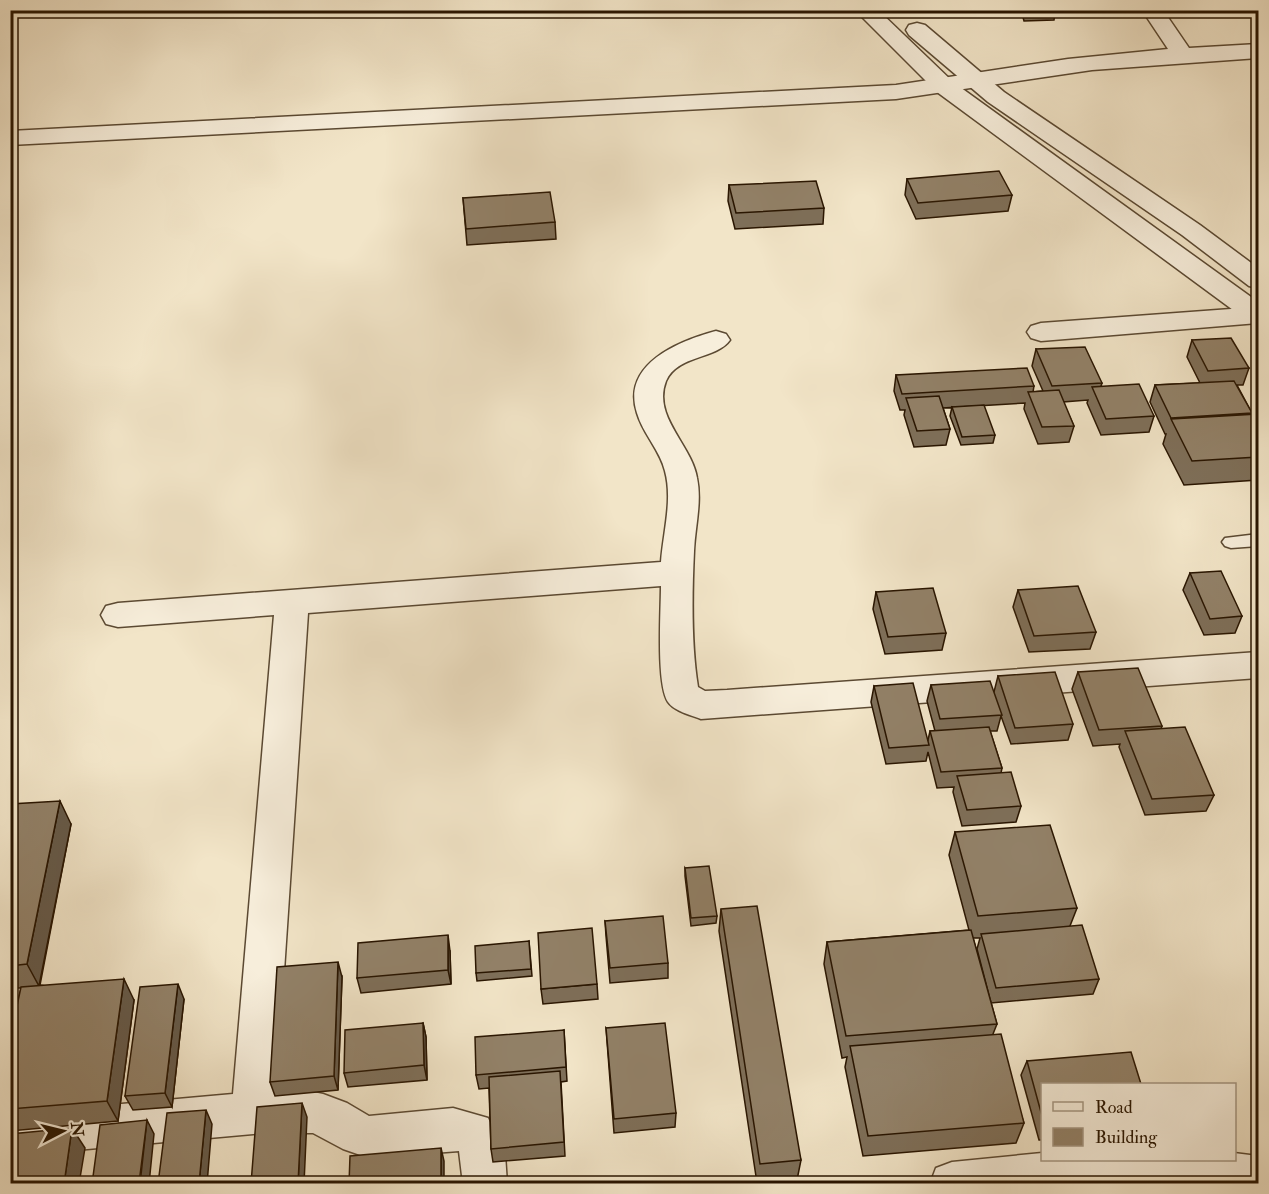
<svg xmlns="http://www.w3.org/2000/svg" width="1269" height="1194" viewBox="0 0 1269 1194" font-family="'IM FELL Double Pica',serif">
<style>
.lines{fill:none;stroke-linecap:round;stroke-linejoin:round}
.service-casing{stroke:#5b4932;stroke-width:3}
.minor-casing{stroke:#5b4932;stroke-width:3}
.tertiary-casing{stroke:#5b4932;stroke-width:3}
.service{fill:#f7eedb;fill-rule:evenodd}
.minor{fill:#f7eedb;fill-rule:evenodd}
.tertiary{fill:#f7eedb;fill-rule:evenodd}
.wall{fill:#7e6f59;stroke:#291500;stroke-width:1.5}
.shaded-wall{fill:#665a49;stroke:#291500;stroke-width:1.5}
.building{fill:#928168;stroke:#291500;stroke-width:1.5}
</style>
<rect width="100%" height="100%" fill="#f2e5c8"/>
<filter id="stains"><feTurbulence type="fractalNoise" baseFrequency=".00333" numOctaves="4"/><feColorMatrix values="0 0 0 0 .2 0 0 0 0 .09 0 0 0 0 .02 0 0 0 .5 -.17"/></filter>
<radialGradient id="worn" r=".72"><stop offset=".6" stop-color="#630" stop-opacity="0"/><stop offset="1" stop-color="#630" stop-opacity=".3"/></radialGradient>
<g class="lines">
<!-- service casing -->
<g class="service-casing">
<path id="service" d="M1258,534V546L1231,548L1225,546L1222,542L1225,538Z"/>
</g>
<!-- minor casing -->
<g class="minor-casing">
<path id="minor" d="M1142,10H1163L1189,48L1258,44V58L1092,70L896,99L10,145V131L896,85L1068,59L1168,49Z
M1258,307V323L1041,341L1031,338L1027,332L1031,326L1041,323Z
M716,331L726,334L730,340C717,359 677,355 666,381C652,417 692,445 697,478C702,502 695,527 694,551C692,594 691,644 698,687L705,691L727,690L1258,652V678L701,719C691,715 674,711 668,702C656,684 661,610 661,586L308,613L276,1091L303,1090L323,1094L347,1103L369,1116L453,1108L488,1118L505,1154L507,1184H463L459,1151L369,1158L343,1149L313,1133H263L10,1156V1114L233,1094L274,615L118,627L106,624L101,615L106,606L118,603L661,562C663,533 673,500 665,471C660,450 643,434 637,413C621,364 679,341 716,331Z
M1042,1153V1160H1234V1153L1258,1156V1184H930L936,1168L952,1162Z"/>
</g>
<!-- tertiary casing -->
<g class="tertiary-casing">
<path id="tertiary" d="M855,10H878L953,82L1258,302V323L1248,321L937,92Z
M917,23L925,25L1004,92L1200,225L1258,268V288L1249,286L1182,235L988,102L909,35L906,30L909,25Z"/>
</g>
<!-- service -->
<use href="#service" class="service"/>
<!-- minor -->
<use href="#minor" class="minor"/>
<!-- tertiary -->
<use href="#tertiary" class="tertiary"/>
</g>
<!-- wall -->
<path class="wall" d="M1021,10H1054L1055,13L1054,20L1024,21Z
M907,179L1012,195L1008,211L916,219L905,195Z
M729,185L824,208L823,224L735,229L728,201Z
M463,198L555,222L556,239L467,245Z
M1192,340L1249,368L1243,385H1237L1252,413L1251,414H1258V480L1184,485L1163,444L1166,434H1165L1150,402L1155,385L1200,383L1187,357Z
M1036,349L1102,383L1101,386L1154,416L1149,432L1101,435L1087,403L1088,400L1063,402L1074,426L1069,442L1038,444L1024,409L1025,403L943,408L950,429L946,445L914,447L904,415L905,410H900L894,391L896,375L1034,386L1033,392L1043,391L1032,366Z
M952,407L995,435L993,443L961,445L950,416Z
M1190,573L1242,616L1235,633L1204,635L1183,590Z
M1258,576V589L1256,583Z
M1018,590L1096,632L1090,649L1029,652L1013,607Z
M876,592L946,633L942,650L885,654L873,609Z
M1078,672L1162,726L1161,729L1214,795L1206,811L1145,815L1119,747L1120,744L1093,746L1072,689Z
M998,676L1073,724L1068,740L1011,744L1001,716L997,731H990L1002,768L1001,773L1021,806L1016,822L962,826L953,792L954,787L937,788L928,752L926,761L886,764L871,702L874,686L928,740L930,731H935L927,701L931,685L994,692Z
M10,804L71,824L40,985L134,1000L118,1121L10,1131V1039L21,988H10Z
M955,832L1077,908L1070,926L1099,979L1093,994L991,1003L977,949L980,938H973L997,1024L993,1034L1024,1123L1016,1143L863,1156L845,1067L847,1057L842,1058L824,964L827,942L969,930L949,855Z
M685,868L717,916L716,923L691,926L685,876Z
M721,909L801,1160L797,1180L757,1183L719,931Z
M605,921L668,963V978L610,983L606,936Z
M529,941L532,976L477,981L476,973Z
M450,951L451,984L361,993L357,978Z
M342,977L338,1090L275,1096L270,1082Z
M597,984L598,999L543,1004L541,989Z
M184,999L172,1107L133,1110L125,1096Z
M423,1023L426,1037L427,1080L348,1087L344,1073Z
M606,1028L676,1113L675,1127L614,1133Z
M564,1030L567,1081L561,1082L565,1156L493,1162L491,1149L489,1088L479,1089L476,1075Z
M1027,1061L1042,1084V1140H1039L1021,1075Z"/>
<!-- shaded-wall -->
<path class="shaded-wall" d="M60,801L71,824L39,986L27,964Z
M448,935L450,951L451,984L448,970Z
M338,962L342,977L338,1090L334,1076Z
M124,979L134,1000L118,1121L107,1101Z
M178,984L184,999L172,1107L165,1093Z
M423,1023L426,1037L427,1080L424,1065Z
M302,1103L307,1117L304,1184H298Z
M206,1110L212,1124L207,1184H199Z
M147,1120L154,1134L149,1184H140Z
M72,1128L85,1148L79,1184H64Z
M441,1148L444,1161V1184H441Z"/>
<!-- building -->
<path class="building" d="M1025,10H1054L1055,13H1026Z
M999,171L1012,195L918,203L907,179Z
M816,181L824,208L736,213L729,185Z
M550,192L555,222L466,229L463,198Z
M1231,338L1249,368L1208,371L1192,340Z
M1085,347L1102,383L1052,386L1036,349Z
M1027,368L1034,386L902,394L896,375Z
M1234,381L1252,413L1171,418L1155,385Z
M1139,384L1154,416L1106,419L1092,387Z
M1059,390L1074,426L1042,427L1028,392Z
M939,396L950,429L917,431L906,398Z
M984,405L995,435L962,437L952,407Z
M1258,414V457L1192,461L1171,419Z
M1221,571L1242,616L1210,619L1190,573Z
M1078,586L1096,632L1034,636L1018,590Z
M933,588L946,633L888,637L876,592Z
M1138,668L1162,726L1099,730L1078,672Z
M1055,672L1073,724L1015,728L998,676Z
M990,681L1002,715L940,719L931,685Z
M913,683L929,745L889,748L874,686Z
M989,727L1002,768L941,772L930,731Z
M1185,727L1214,795L1152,799L1125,731Z
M1011,772L1021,806L967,810L957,776Z
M60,801L27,964L10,966V804Z
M1050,825L1077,908L978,916L955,832Z
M709,866L717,916L691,918L685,868Z
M757,906L801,1160L760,1164L721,909Z
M663,916L668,963L610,968L605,921Z
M1082,925L1099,979L996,988L981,934Z
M592,928L597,984L541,989L538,933Z
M971,930L997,1024L846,1036L827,942Z
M448,935V970L357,978L358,943Z
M529,941L531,969L476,973L475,946Z
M338,962L334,1076L270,1082L277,967Z
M124,979L107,1101L10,1109V1039L21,987Z
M178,984L165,1093L125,1096L140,987Z
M423,1023L424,1065L344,1073L345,1030Z
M665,1023L676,1113L614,1119L606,1028Z
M564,1030L566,1067L476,1075L475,1037Z
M1001,1034L1024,1123L868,1136L850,1046Z
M1131,1052L1141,1084H1042V1116L1027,1061Z
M560,1071L564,1142L491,1149L489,1077Z
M302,1103L298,1184H251L257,1107Z
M206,1110L199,1184H158L167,1113Z
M147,1120L139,1183L92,1184L100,1125Z
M72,1128L64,1184H10V1134Z
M441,1148V1184H349L350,1156Z"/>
<!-- margin -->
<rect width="1269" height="1194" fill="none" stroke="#f2e5c8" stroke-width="36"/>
<rect x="12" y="12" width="1245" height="1170" fill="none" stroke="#291500" stroke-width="3"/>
<rect x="18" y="18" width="1233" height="1158" fill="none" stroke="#291500" stroke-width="1.5"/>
<!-- legend -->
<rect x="1041" y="1083" width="195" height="78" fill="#f7eedb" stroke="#a59783" stroke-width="1.5"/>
<rect x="1053" y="1102" width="30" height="9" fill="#f7eedb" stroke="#a59783" stroke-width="1.5"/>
<text x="1095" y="1113" font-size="18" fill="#291500">Road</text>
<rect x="1053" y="1128" width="30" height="18" fill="#928168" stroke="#a59783" stroke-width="1.5"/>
<text x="1095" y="1143" font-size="18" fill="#291500">Building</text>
<!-- north arrow -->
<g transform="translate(63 1131) rotate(83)" stroke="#f7eedb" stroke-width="4.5" paint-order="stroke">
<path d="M0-4.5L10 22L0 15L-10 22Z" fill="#291500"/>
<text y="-9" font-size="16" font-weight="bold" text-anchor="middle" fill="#291500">N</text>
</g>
<rect width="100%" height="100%" filter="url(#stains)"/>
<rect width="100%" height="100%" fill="url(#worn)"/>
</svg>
